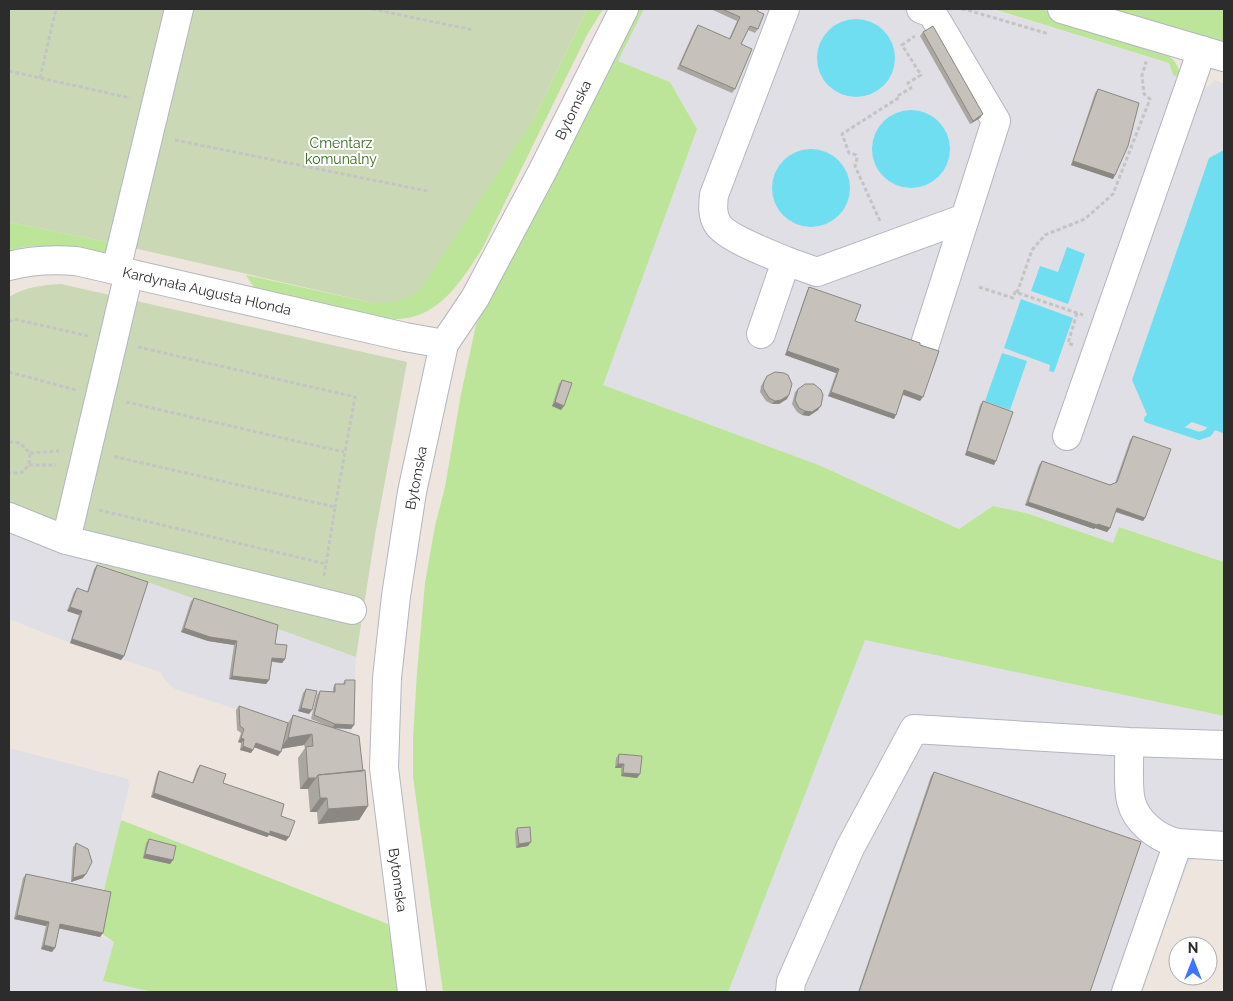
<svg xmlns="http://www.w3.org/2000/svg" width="1233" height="1001" viewBox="0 0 1233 1001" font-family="Raleway,sans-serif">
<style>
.industrial{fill:#e0dfe6}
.green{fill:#bce59a}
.cemetery{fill:#cad8b5}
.water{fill:#70def1}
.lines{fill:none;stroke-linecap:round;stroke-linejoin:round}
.stream{stroke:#70def1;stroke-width:8}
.minor-casing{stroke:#b2b6c0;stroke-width:30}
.path{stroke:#c4c4c4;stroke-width:3;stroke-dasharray:4 2.5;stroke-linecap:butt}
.minor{stroke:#fff;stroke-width:28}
.wall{fill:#aaa6a0}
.shaded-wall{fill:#8b8782}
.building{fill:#c6c1ba;stroke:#8b8782}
.labels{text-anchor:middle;stroke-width:4;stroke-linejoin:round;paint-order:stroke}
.street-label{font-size:14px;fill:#2c2c2c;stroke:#fff}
.park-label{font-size:14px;fill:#346c19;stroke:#fff}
</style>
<rect width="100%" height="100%" fill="#eee5de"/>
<!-- industrial -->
<path class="industrial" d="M644,9H990L1169,63L1173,75L1208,87L1215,80L1224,84V562L1119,527L1113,543L1026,513L993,506L960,529L821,466L602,385L697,129L670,82L618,61Z
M9,528L92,562L356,657L351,747L175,689L163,678L161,672L70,643L9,619Z
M865,639L1224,716V841L1188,863L1140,992H720Z
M9,748L128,779L129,786L103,894L109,896L100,936L114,942L103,981L153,992H9Z"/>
<!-- green -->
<path class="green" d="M587,9H603L587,35L482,249C465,275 445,309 412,317C400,320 386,319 373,318L258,294L246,275L373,303L533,120Z
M630,9H644L618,61L670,82L697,129L603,385L821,466L959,529L993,506L1026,513L1113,543L1119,527L1224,562V716L865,640L728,992H443L413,777V739L417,672L425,583L435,526L445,487L461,394L476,325L521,240Z
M993,9C1008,9 1025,6 1039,9C1055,12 1071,19 1087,23C1112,31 1182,44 1180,78L1173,75L1169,63Z
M1089,9H1224V49Z
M9,222L112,243L106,256C74,250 41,240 9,251Z
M121,820L388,924L400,992H153L103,981L114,942L101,933L103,894Z"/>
<!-- cemetery -->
<path class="cemetery" d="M9,9H587L533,120L421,288C405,302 394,302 373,303L112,243L9,222Z
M61,284L407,362L375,535L356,657L92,562L9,528V297C26,287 41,285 61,284Z"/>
<!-- water -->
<path class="water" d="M817 58a39 39 0 1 1 78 0a39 39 0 1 1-78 0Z
M872 149a39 39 0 1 1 78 0a39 39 0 1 1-78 0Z
M772 188a39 39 0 1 1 78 0a39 39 0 1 1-78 0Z
M1224,150V435L1223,433L1192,422L1182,429L1148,417L1132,380L1209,158Z
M1067,247L1085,254L1068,304L1031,291L1040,266L1058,272Z
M1021,299L1073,318L1054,372L1049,371L1050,365L1004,348Z
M1002,353L1027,361L1010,410L985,401Z"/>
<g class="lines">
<!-- stream -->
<path class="stream" d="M1148,419L1199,436L1208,433L1211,429"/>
<!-- minor casing -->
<g class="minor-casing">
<path id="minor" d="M785,9L714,195C713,205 712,214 717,223C724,237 770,254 786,261
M921,9L932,13L996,121L925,344
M1062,9L1224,57
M9,266C31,260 52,259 76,261L405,337L444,344
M116,270L179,9
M761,334L786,261L817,272L965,218
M1067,436L1202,50
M9,517L66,540L352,610
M66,540L129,273
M1178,843L1224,846
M412,992L384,768L387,678L396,596L412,492L444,344L475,298L542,172L624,9
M790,992L791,982L850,848L914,729L1129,742L1224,745
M1126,992L1178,843C1158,839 1136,822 1131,801C1127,786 1130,759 1129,742"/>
</g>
<!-- path -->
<path class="path" d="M372,9L473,30
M962,10L964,9L1049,34
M9,71L130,98
M40,78L56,9
M175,140L427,191
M880,221L855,166L857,158L856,155L849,153L842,134L900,97L899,95L911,88L908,83L921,75L902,45L915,36
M979,287L1013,298L1015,292L1083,315
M1017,293L1032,250L1045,235L1085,219L1113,194L1150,99L1144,94L1142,75L1146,63H1144
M9,322L14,319L88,336
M1073,345L1068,343L1077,313
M138,347L355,397L335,507
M9,372L76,390
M126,402L344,452
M9,442L20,443L30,453L29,465L21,473H9
M30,453L59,451
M29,465H56
M99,510L326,564L335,507L112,456
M324,576L326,564"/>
<!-- minor -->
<use href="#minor" class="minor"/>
</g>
<!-- wall -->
<path class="wall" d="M714,9H758L757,11L758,29L755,33L748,30L741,44L735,89L732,93L677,69L695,29L698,25L729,39L737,21L713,10Z
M923,32L980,118L970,124L920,36Z
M1098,89L1115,175L1113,179L1071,165L1095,93Z
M809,287L855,321L920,345V401L903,395L894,419L828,396L836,373L785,355L807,291Z
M767,376L787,399L779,404H772L766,401L760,392L761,386Z
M562,380L561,410L552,406L559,384Z
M798,389L818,410L809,416L802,415L797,412L792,404L795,392Z
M983,401L994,465L965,455L980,405Z
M1133,436L1145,518L1143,521L1115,512L1110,528L1107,532L1095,528L1094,529L1025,505L1039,465L1042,461L1110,485L1115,483L1130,440Z
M97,565L124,656L121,660L70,643L79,615L67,611L74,592L77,588L87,592L94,569Z
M194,598L275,644L285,659L282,663L272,662L269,680L266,684L229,679L234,645L208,641L181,632L191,601Z
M345,680L354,725L351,729L334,728L363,771L368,806L359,820L318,824L317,812H310L308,789H300L298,758L305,748L304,745L281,749L278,756L254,747L251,753L240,750L241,743L238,742L241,733L237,730L236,710L239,706L288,723L293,715L328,726L311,719L317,695L320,691L333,692V688L335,684H343Z
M306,689L309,714L298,711L303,693Z
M619,754L637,778L621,776V768H615L616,758Z
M200,765L223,783L281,816L286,841L269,835L267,837L151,797L157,774L159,771L192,783L197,769Z
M934,772L1090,992H858L931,776Z
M517,828L528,846L516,848L515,832Z
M149,839L173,860L170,864L143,858L146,843Z
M76,843L83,878L71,882L73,847Z
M26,874L103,933L100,937L59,928L52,952L41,949L46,926L14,919L23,878Z"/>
<!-- shaded-wall -->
<path class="shaded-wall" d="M983,114L980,118L970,124L973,121Z
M1073,161L1115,175L1113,179L1071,165Z
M787,351L839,369L836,373L785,355Z
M904,390L923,397L920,401L902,394Z
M831,392L896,415L894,419L828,396Z
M789,395L787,399L779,404H772L775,401Z
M555,402L564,406L561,410L552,406Z
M821,406L818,410L809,416L802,415L805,411Z
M967,451L996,461L994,465L965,455Z
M1028,502L1098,524L1110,528L1107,532L1095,528L1094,529L1025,505Z
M1117,508L1145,518L1143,521L1114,511Z
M70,607L82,611L79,615L67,611Z
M184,628L237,641L234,645L208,641L181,632Z
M72,639L124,656L121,660L70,643Z
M272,658L285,659L282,663L270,661Z
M232,676L269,680L266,684L229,679Z
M301,708L312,710L309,714L298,711Z
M335,724L354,725L351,729L332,728Z
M312,734L304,745L280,749L288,738Z
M241,738L244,739L241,743L238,742Z
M256,743L281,752L278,756L253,747Z
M243,746L253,750L251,753L240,750Z
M618,764H624L621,768H615Z
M623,773L640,774L637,778L621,776Z
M308,778H316L308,789H300Z
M154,793L270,831L289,837L286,841L269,835L267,837L151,797Z
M320,798H327L317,812H310Z
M368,806L359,820L318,824L328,809Z
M531,842L528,846L516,848L519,844Z
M145,854L173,860L170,864L143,858Z
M86,874L83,878L71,882L73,878Z
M17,915L49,922L46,926L14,919Z
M60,924L103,933L100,937L57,928Z
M44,945L55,948L52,952L41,949Z"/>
<!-- building -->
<path class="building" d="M722,9H758L757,11L764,14L758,29L750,26L741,44L752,49L735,89L680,65L698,25L730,39L740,17Z
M933,26L983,114L973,121L923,32Z
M1098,89L1139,103L1128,146L1115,175L1073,161Z
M809,287L861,305L855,321L920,343V345L939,351L923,397L904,390L896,415L831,392L839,369L787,351Z
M775,372L784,373L788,375L792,384L789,395L781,400L775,401L769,398L763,388L764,382L767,376Z
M562,380L572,383L564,406L555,402Z
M805,384H814L821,390L823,395L821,406L812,412L805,411L799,408L795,400L798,389Z
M983,401L1013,412L996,461L967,451Z
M1133,436L1171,449L1145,518L1117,508L1110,528L1098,524L1097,525L1028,502L1042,461L1110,485L1117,482Z
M97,565L148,582L124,656L72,639L82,611L70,607L77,588L88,592Z
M194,598L278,625L275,644L287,645L285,659L272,658L269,680L232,676L237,641L210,637L184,628Z
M345,680H355L354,725L335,724L314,715L320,691L335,692V684H345Z
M306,689L317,691L312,710L301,708Z
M239,706L288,723L281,752L256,743L253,750L243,746L244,739L241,738L244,729L240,726Z
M293,715L359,736L363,771L318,775L316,778H308L306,747L313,746L312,734L288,738Z
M619,754L642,756L640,774L623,773L624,764H618Z
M200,765L226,774L223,783L284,804L281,816L295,821L289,837L270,831V834L154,793L159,771L193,783Z
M365,770L368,806L328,809L327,798H320L318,775Z
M934,772L1141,842L1090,992H859Z
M530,827L531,842L519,844L517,828Z
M149,839L176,846L173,860L145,854Z
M76,843L88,849L92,862L86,874L73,878Z
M26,874L111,892L103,933L60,924L55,948L44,945L49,922L17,915Z"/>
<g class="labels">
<!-- street labels -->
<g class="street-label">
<text transform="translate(573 110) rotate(-64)" y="5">Bytomska</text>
<text transform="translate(207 291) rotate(13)" y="5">Kardynała Augusta Hlonda</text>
<text transform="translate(416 478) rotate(-79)" y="5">Bytomska</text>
<text transform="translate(398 880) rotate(82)" y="5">Bytomska</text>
</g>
<!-- park labels -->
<g class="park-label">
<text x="341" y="148">Cmentarz<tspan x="341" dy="16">komunalny</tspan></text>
</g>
</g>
<!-- border -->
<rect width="1233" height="1001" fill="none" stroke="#2c2c2c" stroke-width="20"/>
<!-- north arrow -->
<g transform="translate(1193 961)"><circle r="24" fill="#ffffff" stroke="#ababab"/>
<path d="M0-4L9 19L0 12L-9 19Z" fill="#3c76fd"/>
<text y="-8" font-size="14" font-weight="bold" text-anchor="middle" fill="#2c2c2c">N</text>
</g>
</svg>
